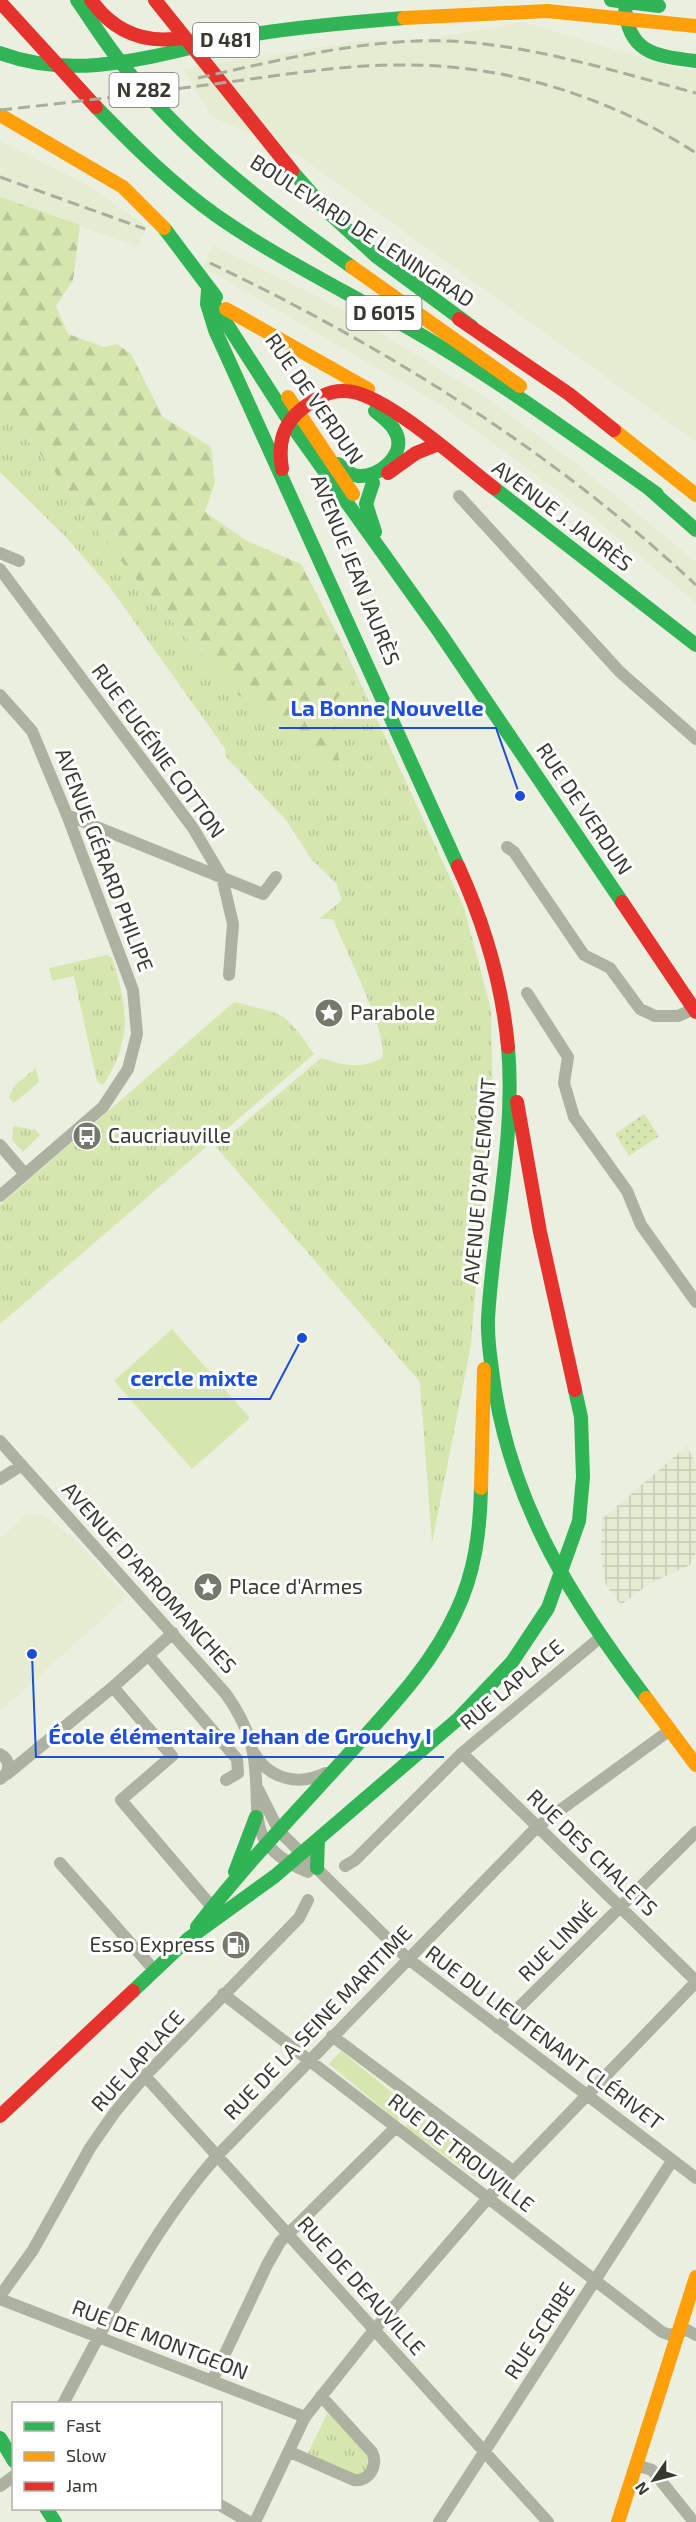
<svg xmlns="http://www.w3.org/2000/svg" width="696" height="2522" viewBox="0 0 696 2522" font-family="'Exo 2',sans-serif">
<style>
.built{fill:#e4ecd2}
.industrial{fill:url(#industrial-grid)}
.grass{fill:url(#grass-tufts)}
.forest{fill:url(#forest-firs)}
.park{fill:url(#park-dots)}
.pitch{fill:#d6e6af}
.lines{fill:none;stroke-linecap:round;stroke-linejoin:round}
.street{stroke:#acb29f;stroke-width:12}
.fast{stroke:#30b455;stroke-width:14}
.slow{stroke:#ff9f0a;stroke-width:14}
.jam{stroke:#e5322d;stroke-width:14}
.rail{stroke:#a8ad9e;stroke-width:3;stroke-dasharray:12 6;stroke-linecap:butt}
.labels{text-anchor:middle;stroke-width:6;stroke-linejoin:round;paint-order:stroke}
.shield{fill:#fff;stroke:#72746d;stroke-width:1.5}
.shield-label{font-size:20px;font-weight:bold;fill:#36392e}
.street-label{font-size:21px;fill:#36392e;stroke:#fff}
.poi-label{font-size:21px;fill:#36392e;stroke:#fff;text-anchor:start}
.leader{fill:none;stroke:#1d4ed8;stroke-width:2}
.callout-dot{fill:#1d4ed8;stroke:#fff;stroke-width:2}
.callout-label{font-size:22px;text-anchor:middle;font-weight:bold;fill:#1d4ed8;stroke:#fff;stroke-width:6;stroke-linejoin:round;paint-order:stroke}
</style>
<defs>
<pattern id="industrial-grid" width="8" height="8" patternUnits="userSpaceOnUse" patternTransform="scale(1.5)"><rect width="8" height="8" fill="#e4ecd2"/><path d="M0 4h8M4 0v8" fill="none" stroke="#c4cbb5"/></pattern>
<pattern id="grass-tufts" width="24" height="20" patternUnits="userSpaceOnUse" patternTransform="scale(1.5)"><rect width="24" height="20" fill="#d6e6af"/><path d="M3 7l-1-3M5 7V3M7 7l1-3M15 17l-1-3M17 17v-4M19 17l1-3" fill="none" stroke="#b8c697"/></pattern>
<pattern id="forest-firs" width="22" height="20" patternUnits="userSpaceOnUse" patternTransform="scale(1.5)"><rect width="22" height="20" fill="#d6e6af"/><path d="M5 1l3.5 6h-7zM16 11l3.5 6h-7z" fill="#b8c697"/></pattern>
<pattern id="park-dots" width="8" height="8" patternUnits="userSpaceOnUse" patternTransform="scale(1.5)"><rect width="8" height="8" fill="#d6e6af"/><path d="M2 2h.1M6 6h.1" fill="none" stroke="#b8c697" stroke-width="1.8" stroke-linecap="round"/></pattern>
</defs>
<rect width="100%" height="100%" fill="#eaefdf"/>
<!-- built -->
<path class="built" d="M523,22L679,69L696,71V442L295,153L212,117L183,69L355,42L430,39Z
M0,141L87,185L146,226L138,247L0,197Z
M213,245L328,302L399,344L488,399L578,465L696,562V603L594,518L441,405L203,267Z
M28,1513L44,1516L75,1539L127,1597L0,1711V1538Z"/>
<!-- industrial -->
<path class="industrial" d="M687,1446L696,1465V1552L690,1565L650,1583L621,1605L606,1585L601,1558L602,1519Z"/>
<!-- grass -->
<path class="grass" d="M0,416C51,455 78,508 117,556C155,604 198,649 238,695L264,710L314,757L341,767L335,741L333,703L352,682L341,641L464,908L491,1010L493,1115L479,1238L471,1345L432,1543L420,1382L216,1147L321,1058C343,1065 361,1070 382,1058C390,1037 343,945 333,919H319L342,900L336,883L312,860L286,820L225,756L226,750L109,586L65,536L0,472Z
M107,955L112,958C128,1008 133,1039 103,1085L97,1082L74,976L52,981L49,968Z
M234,1002C284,1015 282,1008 314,1054L0,1324V1205Z
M36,1068L39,1082L14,1103L9,1098L14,1086Z
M13,1126L36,1130L40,1135L23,1152L12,1140Z
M328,2412L370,2458C371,2467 365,2473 357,2477L308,2453Z"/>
<!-- forest -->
<path class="forest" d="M0,197L80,225L73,280L56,306L68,334L104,347L117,344L131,354L163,417L211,447L215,482L205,512L247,541L301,564L341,641L352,682L333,703L335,741L341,767L314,757L264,710L238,695C198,649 155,604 117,556C78,508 51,455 0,416Z"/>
<!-- park -->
<path class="park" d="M644,1114L659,1136L629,1156L615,1134Z"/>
<!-- pitch -->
<path class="pitch" d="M172,1329L250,1418L192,1469L114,1381Z
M341,2051L410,2107L398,2121L329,2064Z
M416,2113L485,2163L475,2177L405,2127Z"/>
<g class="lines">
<!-- street -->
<path class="street" d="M459,496L620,672L696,739
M0,553L19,561
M0,569L193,828L222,877L233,924L229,975
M0,695L32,731L67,815L133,990L137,1034L128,1069L103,1107L0,1196
M67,815L263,894L276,877
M507,847L514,852L584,955L610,968L640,1009L655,1016H678L694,1009
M527,993L568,1057L564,1083L574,1117L627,1191L641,1225L696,1302
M0,1145L25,1174
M0,1441L226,1694C238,1711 249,1732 253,1753C264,1811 239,1843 308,1872
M0,1479L22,1465
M148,1655L237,1759L238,1773L226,1780
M113,1687L172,1756L121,1800L212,1907
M254,1753C270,1780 299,1786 326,1773
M462,1753L696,1981
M0,1754C11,1760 11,1772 0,1779
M7,1774L113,1687L173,1633
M258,1789L279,1831L407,1958L696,2178
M60,1863L155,1971
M345,1866L355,1860L462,1753L602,1636
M223,1994L662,2332L670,2335L687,2330L696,2335
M498,2028L696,1832
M332,2036L513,2171
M145,2076L548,2522
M0,2296L33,2250L90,2148L115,2112L145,2076L299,1918L308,1900
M0,2299L305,2417
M212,2381L267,2265L280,2242L396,2127
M63,2404C109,2317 152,2230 217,2156L537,1827L670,1730
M290,2452L354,2480C369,2482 379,2465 372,2452L321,2396
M636,2465L652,2470L694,2522
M0,2486L14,2476
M220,2505L249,2522
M255,2522L305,2417L370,2335L488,2198L696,1982
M439,2522L672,2161"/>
<!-- fast -->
<path class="fast" d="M77,0C91,20 104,41 119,60C182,142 268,208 352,267
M611,0L659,6
M625,5C627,53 655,56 696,61
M0,53C86,85 169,49 255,34C304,26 354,22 404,18
M96,107C134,146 172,184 217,216C286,264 364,300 436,344C512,390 584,443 657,494
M292,171L327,211L376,256L472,327
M164,228L216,297
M208,290L207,304L215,330L458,866
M214,304L295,430L440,633L622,902
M338,464C344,469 350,475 358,476C380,478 408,453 395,431C391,423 382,417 375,411
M373,483L366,504L375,532
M646,486L696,530
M494,488L696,645
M508,1047C516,1137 493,1229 488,1319C487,1343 492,1368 495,1391C515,1511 574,1603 646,1698
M317,1868L318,1839
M235,1872L256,1817
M197,1927C246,1863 302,1806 356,1746C393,1705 433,1663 456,1612C475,1573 480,1531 481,1488
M133,1991L188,1939L275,1876L458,1719L512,1662L548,1608L579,1521L583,1477L581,1417L575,1390
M0,2438L14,2461
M46,2508L55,2522"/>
<!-- slow -->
<path class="slow" d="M404,18L547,11L696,26
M0,115L123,187L164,228
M352,267L520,386
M226,309L368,389
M288,397L353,494
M614,430L696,495
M481,1488L484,1369
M646,1698L696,1765
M618,2522L696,2277"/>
<!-- jam -->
<path class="jam" d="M91,0C113,31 143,44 181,38
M155,0L292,171
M0,2L96,107
M459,319L569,394L614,430
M282,469C278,444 282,424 303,408C315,399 329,390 345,391C383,391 462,464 494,488
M388,473L416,453L436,445
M458,866C485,925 502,982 508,1047
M622,902L696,1012
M517,1102L540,1232L575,1390
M0,2116L133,1991"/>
<!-- rail -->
<path class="rail" d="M198,78C280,60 365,38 450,41C533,45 617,72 696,93
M0,110C77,102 153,92 229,82C289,74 349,64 410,65C512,66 611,98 696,153
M0,177L145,229
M210,263C386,347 553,451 696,585"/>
</g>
<!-- icons -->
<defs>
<g id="sight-disc" transform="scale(1.5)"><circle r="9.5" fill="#75796c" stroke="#fff"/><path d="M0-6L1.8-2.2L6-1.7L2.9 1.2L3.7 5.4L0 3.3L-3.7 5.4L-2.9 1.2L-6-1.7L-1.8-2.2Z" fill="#fff"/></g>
<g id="bus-disc" transform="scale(1.5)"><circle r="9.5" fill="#75796c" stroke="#fff"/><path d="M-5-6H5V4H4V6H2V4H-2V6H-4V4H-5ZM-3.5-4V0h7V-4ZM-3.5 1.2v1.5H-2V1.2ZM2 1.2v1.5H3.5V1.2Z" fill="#fff"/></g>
<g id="fuel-disc" transform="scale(1.5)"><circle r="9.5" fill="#75796c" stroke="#fff"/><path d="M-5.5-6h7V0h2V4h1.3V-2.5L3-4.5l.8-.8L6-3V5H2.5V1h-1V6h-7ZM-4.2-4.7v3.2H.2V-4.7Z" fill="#fff"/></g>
</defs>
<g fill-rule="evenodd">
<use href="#sight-disc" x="329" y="1013"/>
<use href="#bus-disc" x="87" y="1136"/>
<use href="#sight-disc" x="208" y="1587"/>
<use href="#fuel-disc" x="236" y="1945"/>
</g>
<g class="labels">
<!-- shield labels -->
<g class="shield">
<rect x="193" y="23" width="66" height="34" rx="4.5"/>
<rect x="109.5" y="73" width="69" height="34" rx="4.5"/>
<rect x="346.5" y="296" width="75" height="34" rx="4.5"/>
</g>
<g class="shield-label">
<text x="226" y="47">D 481</text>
<text x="144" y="97">N 282</text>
<text x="384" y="320">D 6015</text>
</g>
<!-- street labels -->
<g class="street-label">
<text transform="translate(362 231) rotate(33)" y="7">BOULEVARD DE LENINGRAD</text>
<text transform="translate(314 399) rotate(55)" y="7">RUE DE VERDUN</text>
<text transform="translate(562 516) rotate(37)" y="7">AVENUE J. JAURÈS</text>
<text transform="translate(355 570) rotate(68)" y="7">AVENUE JEAN JAURÈS</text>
<text transform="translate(158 751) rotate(54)" y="7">RUE EUGÉNIE COTTON</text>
<text transform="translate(584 809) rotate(56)" y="7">RUE DE VERDUN</text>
<text transform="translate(104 860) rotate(69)" y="7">AVENUE GÉRARD PHILIPE</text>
<text transform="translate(480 1181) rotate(-85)" y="7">AVENUE D'APLEMONT</text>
<text transform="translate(149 1578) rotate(48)" y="7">AVENUE D'ARROMANCHES</text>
<text transform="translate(512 1685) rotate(-40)" y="7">RUE LAPLACE</text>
<text transform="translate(592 1853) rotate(44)" y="7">RUE DES CHALETS</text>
<text transform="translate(558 1942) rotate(-45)" y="7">RUE LINNÉ</text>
<text transform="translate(318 2023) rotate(-46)" y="7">RUE DE LA SEINE MARITIME</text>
<text transform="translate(544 2038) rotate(37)" y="7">RUE DU LIEUTENANT CLÉRIVET</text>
<text transform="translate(138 2061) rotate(-48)" y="7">RUE LAPLACE</text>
<text transform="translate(461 2153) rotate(38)" y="7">RUE DE TROUVILLE</text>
<text transform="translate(361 2286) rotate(48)" y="7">RUE DE DEAUVILLE</text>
<text transform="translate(540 2331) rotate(-57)" y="7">RUE SCRIBE</text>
<text transform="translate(160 2340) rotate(21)" y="7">RUE DE MONTGEON</text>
</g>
<!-- poi labels -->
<g class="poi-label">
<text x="350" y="1020">Parabole</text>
<text x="108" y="1143">Caucriauville</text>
<text x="229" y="1594">Place d'Armes</text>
<text x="215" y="1952" text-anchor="end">Esso Express</text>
</g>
</g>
<!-- callouts -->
<path class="leader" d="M520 796L496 728H279M302 1338L270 1399H118M32 1654L36 1757H444"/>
<g class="callout-dot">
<circle cx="520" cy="796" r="6"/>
<circle cx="302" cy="1338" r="6"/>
<circle cx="32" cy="1654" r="6"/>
</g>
<g class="callout-label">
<text x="387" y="716">La Bonne Nouvelle</text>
<text x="194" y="1386">cercle mixte</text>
<text x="240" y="1744">École élémentaire Jehan de Grouchy I</text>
</g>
<!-- legend -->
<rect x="12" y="2402" width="210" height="108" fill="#ffffff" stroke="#afb0ab" stroke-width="1.5"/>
<rect x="24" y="2422" width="30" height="9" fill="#30b455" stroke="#afb0ab" stroke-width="1.5"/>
<text x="66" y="2432" font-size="18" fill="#36392e">Fast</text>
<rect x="24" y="2452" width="30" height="9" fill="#ff9f0a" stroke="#afb0ab" stroke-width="1.5"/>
<text x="66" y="2462" font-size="18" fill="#36392e">Slow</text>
<rect x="24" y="2482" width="30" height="9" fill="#e5322d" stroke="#afb0ab" stroke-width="1.5"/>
<text x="66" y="2492" font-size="18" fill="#36392e">Jam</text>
<!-- north arrow -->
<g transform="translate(654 2480) rotate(235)" stroke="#ffffff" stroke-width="4.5" paint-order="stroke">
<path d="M0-4.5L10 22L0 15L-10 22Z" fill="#36392e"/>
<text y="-9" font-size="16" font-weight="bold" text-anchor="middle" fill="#36392e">N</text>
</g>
</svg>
